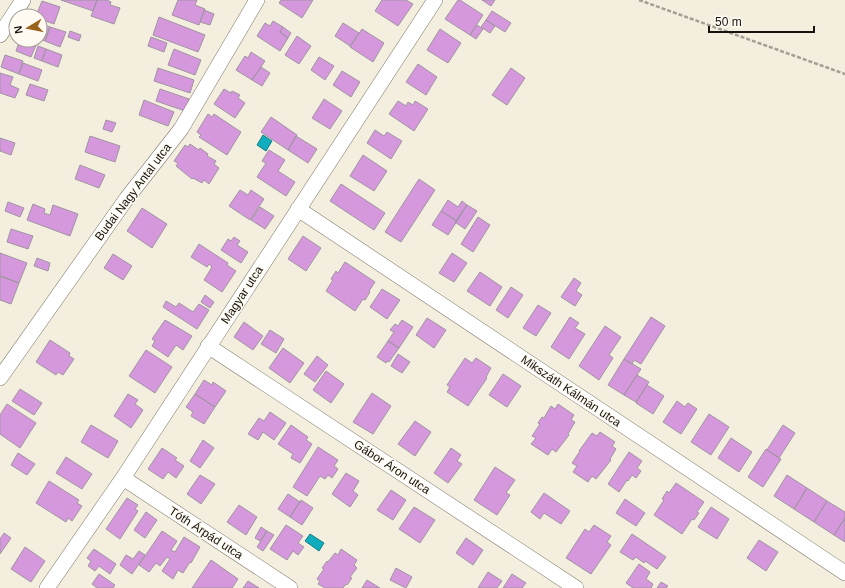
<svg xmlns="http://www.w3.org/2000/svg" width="845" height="588" viewBox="0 0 845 588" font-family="Helvetica,sans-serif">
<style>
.water{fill:#0fadbd;stroke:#117f88}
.building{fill:#d598dd;stroke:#9f95a1}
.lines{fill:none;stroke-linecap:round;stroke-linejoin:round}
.minor-casing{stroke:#7e796b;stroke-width:16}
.path{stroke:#a49f94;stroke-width:2.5;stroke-dasharray:4 2;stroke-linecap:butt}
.minor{stroke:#fff;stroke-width:15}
.labels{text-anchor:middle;stroke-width:3;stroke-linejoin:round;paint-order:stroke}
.street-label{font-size:12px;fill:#16130e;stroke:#fffbf2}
</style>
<rect width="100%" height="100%" fill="#f4eedf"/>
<!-- water -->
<path class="water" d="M263,135L272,141L266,151L257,145Z
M310,534L324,543L319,551L305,541Z"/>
<!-- building -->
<path class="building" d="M61,0H97L93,11Z
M97,0H107L111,2L110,5L120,8L114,24L91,16Z
M178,0H197L195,5L205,9L199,25L172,15Z
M281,0H313L302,18L279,3Z
M382,0H406L413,4L398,26L375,11Z
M458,0H460L483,15L470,35L445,19Z
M482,0H495L491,6Z
M42,1L60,7L54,24L40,19V16H36Z
M204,10L214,14L210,25L200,22Z
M492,11L511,23L505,32L486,20Z
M159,17L205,35L198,52L153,35Z
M486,20L495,26L490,33L481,27Z
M273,21L283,27L280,32L288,38L280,51L257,36L265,23L270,26Z
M40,23L50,27L45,41L40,39Z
M343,23L359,33L350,46L335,36Z
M477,25L483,29L476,39L470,35Z
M50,27L66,32L60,47L45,41Z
M283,27L291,33L288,38L280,32Z
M362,29L384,43L373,62L350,47Z
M440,29L461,43L448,63L427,50Z
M70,31L81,35L79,41L68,37Z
M297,36L311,46L299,64L285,55Z
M151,37L167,43L164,52L148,46Z
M20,40H30L37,43L31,57L16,51Z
M38,46L46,49L42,61L34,58Z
M46,49L62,55L58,67L42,61Z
M174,49L201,60L195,75L168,65Z
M251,52L265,61L252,80L236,70L245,56L248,58Z
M5,55L23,61L19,74L1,67Z
M319,57L334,66L325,80L311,70Z
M23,63L42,70L38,81L19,74Z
M418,64L437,77L426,95L406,82Z
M261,67L270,73L262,86L252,80Z
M158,68L194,80L190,93L154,81Z
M511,68L525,78L507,105L492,95Z
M342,71L360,82L351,97L333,85Z
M0,73L13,77L10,85L19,89L15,98L0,93Z
M30,84L48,90L44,101L26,95Z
M160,89L189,99L185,111L156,101Z
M224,89L231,93L232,91L240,95L238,98L245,103L235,118L214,104Z
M324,99L342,111L330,129L312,118Z
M144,100L174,112L168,126L139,115Z
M398,101L406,106L408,102L413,105L415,101L428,109L414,131L389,114Z
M208,114L212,117L214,114L241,132L227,155L199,137L201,135L197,132Z
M271,117L297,135L288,150L261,132Z
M106,120L116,123L112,132L103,129Z
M375,130L384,136L387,132L402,141L391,159L367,143Z
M90,136L120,146L115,162L85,152Z
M296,136L317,149L308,163L288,150Z
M0,138L15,143L11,155L0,151Z
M190,144L199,150L200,148L208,154L207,156L216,161L214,164L219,168L209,184L204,180L202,183L193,178L192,179L176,166L178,163L174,161L185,145L188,147Z
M269,150L285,160L278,171L295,182L286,196L257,177L266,163L262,161Z
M363,155L387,171L374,191L350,176Z
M80,165L105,175L99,188L75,179Z
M419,179L435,190L401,242L385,232Z
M341,184L385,213L374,230L330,201Z
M240,190L248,195L251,190L264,199L250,220L229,206Z
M448,200L458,207L462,201L467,205L457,221L441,211Z
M8,202L24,208L20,217L5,211Z
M33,204L45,209L44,213L50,215L53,205L78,214L70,236L27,220Z
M467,205L477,211L465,229L455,222Z
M260,207L274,216L265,229L251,220Z
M142,208L167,224L152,248L127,231Z
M441,211L457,221L448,235L432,225Z
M478,217L490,225L473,252L461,244Z
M11,229L33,236L28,249L7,242Z
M303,236L321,248L306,271L288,259Z
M234,237L240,241L237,245L248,252L241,263L221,250L228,239L231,241Z
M199,244L228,263L227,265L236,271L222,292L204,280L212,267L209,264L207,267L191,257Z
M0,253L27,263L19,283L0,276Z
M452,253L467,263L454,282L439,273Z
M113,254L132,266L123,280L104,268Z
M37,258L50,263L48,271L34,266Z
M345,262L375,282L369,291L370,292L365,300L363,299L355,311L326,291L333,280L331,279L336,271L338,273Z
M480,272L502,287L490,306L467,291Z
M0,276L19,283L11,304L0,300Z
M574,278L581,283L576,291L582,295L575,306L561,297Z
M511,287L523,295L508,318L496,310Z
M382,289L400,300L387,319L370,307Z
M205,295L214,302L210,308L201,302Z
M166,301L176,307L179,303L193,312L199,304L209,310L197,329L163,307Z
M538,305L551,313L536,336L523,328Z
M570,317L579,323L575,328L585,334L569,359L551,347Z
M651,317L665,326L641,364L634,360L632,364L624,359Z
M427,318L446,330L434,348L416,335Z
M165,320L192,336L183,350L176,345L168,357L152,346L155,341L152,339Z
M402,320L413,327L399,348L388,341L394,332L390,330L395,324L398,326Z
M244,322L263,336L253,350L234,337Z
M605,326L621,337L609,355L613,358L599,380L579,366Z
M270,330L284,339L276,353L261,344Z
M50,340L70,353L69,356L74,359L63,375L58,372L56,375L36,362Z
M388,341L399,348L389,362L387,361L386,363L377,357Z
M283,348L304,363L290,383L269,368Z
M146,350L172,367L155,393L129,376Z
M398,354L410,362L402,373L391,366Z
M317,356L328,365L315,382L304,374Z
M465,358L472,363L476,358L491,368L486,377L487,378L468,406L447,392L450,387L447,385Z
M624,359L641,369L624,395L608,385Z
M326,371L344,384L331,403L313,390Z
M503,374L521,386L507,407L489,395Z
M637,375L649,382L636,402L624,395Z
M204,380L212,385L213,382L226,391L215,407L195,394Z
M647,385L664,396L653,414L636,403Z
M20,389L42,403L34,415L12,401Z
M372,393L391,406L373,434L353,422Z
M128,394L138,400L135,404L143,410L131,428L114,416Z
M195,394L215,407L204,424L191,416L193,412L186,407Z
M677,401L685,407L688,403L697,409L681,434L663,422Z
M7,404L36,423L20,448L0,434V415Z
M558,404L574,415L571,420L575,422L568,434L569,435L556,452L552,449L548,455L531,444L536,438L532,436L540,424L538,423L542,417L544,418L551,406L555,409Z
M270,412L286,423L274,440L263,432L258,440L248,434L259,418L264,421Z
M709,414L729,427L711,455L691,442Z
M415,421L431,432L415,456L398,444Z
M91,425L118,441L108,458L81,442Z
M291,425L308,437L306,440L312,444L300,463L291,458L293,454L278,444Z
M783,425L795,433L779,458L767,450Z
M600,432L615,442L612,446L616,449L610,459L611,460L596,479L592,476L588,482L573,472L577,466L572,463L580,451H579L592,433L597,436Z
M731,438L752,452L739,472L718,458Z
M203,440L214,448L200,468L190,461Z
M318,447L338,460L334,466L338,469L332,478L328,475L325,479L320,476L307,496L293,487Z
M162,448L177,458L175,460L184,466L176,478L168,472L163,479L148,469Z
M451,448L461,455L457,461L462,464L448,483L434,473Z
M766,449L781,459L763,487L748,477Z
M629,452L642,461L637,468L641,471L636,478L632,475L628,481L627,480L619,492L608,484Z
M18,453L35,464L27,475L11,465Z
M66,457L92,474L82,489L56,473Z
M495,467L515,480L506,493L510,495L497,515L474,500Z
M346,473L359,481L353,491L358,495L350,507L332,494Z
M200,475L215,484L201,504L187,494Z
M787,475L807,488L794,509L774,496Z
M49,481L79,500L77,503L82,506L72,521L68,518L66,522L36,503Z
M676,483L704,502L697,512L699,513L694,520L692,519L682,534L654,515L664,500L662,499L667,491L669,493Z
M807,488L827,501L814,522L794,509Z
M391,490L406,500L393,520L377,510Z
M544,493L570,511L561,524L544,513L540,519L531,512Z
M288,494L300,502L290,517L278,509Z
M127,498L138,505L135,509L138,511L120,539L106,529Z
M625,499L645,513L636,526L616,513Z
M301,500L313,508L302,525L290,517Z
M827,501L845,512V518L834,535L814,522Z
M239,505L257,517L246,535L227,522Z
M414,507L435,520L420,543L399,529Z
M711,507L729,519L717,539L698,527Z
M146,512L157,520L145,538L134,530Z
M845,518V542L834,535Z
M286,525L303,536L298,543L304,547L298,555L293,551L287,560L270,549Z
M594,525L611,536L607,542L611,545L591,574L566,558L585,529L589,532Z
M261,527L267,531L260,541L255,538Z
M162,531L177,541L171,550L175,552L184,537L200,547L191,563L190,562L183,573L178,570L173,579L162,571L170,559L167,557L160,566L156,563L149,572L139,565Z
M267,531L274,535L263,551L257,547Z
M4,533L11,538L0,554V539Z
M632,534L666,557L657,569L645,561L644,563L636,557L633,560L620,552Z
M466,538L483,550L473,565L456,553Z
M759,540L778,552L766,571L747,558Z
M25,547L45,561L31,582L11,569Z
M94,549L116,564L110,574L99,566L95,571L88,566L91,561L87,558Z
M341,549L357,560L354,565L357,568L350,577L352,578L347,585L346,584L343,588H325L318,584L320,581L317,579L324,569L322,568L327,561L328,562L335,553L338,555Z
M139,551L145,555L132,574L120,565L126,555L133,559Z
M211,560L238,579L232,588H192Z
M639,564L650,572L646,579L653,584L651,588H633L626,583Z
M396,568L412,577L406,588L390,580Z
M488,572L502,581L497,588H478Z
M99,574L115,585L113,588H97L92,584Z
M512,574L526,583L522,588H503Z
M367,580L380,588H362Z
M248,581L259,588H243Z
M661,582L668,586L666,588H657Z"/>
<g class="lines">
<!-- minor casing -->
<g class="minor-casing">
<path id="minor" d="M0,35L23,0
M298,209L845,573
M208,346L576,588
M0,378L127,198L181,129L257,0
M123,478L290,588
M47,588L123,478L435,0"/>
</g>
<!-- path -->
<path class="path" d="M639,0L845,74"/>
<!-- minor -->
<use href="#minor" class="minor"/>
</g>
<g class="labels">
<!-- street labels -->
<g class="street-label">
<text transform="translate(133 192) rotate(-53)" y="4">Budai Nagy Antal utca</text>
<text transform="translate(242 295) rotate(-57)" y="4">Magyar utca</text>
<text transform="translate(571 391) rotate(34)" y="4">Mikszáth Kálmán utca</text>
<text transform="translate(392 467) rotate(33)" y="4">Gábor Áron utca</text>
<text transform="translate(206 533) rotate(33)" y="4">Tóth Árpád utca</text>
</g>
</g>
<!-- north arrow -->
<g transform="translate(28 28) rotate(260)"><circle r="19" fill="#fffbf2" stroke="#a29e97"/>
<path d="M0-3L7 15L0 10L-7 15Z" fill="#9b641e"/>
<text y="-6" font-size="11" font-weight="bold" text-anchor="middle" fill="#16130e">N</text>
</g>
<!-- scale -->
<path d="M709 26v6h105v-6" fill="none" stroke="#16130e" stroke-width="2"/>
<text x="715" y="26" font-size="12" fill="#16130e" stroke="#fffbf2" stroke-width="3" paint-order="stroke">50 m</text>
</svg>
